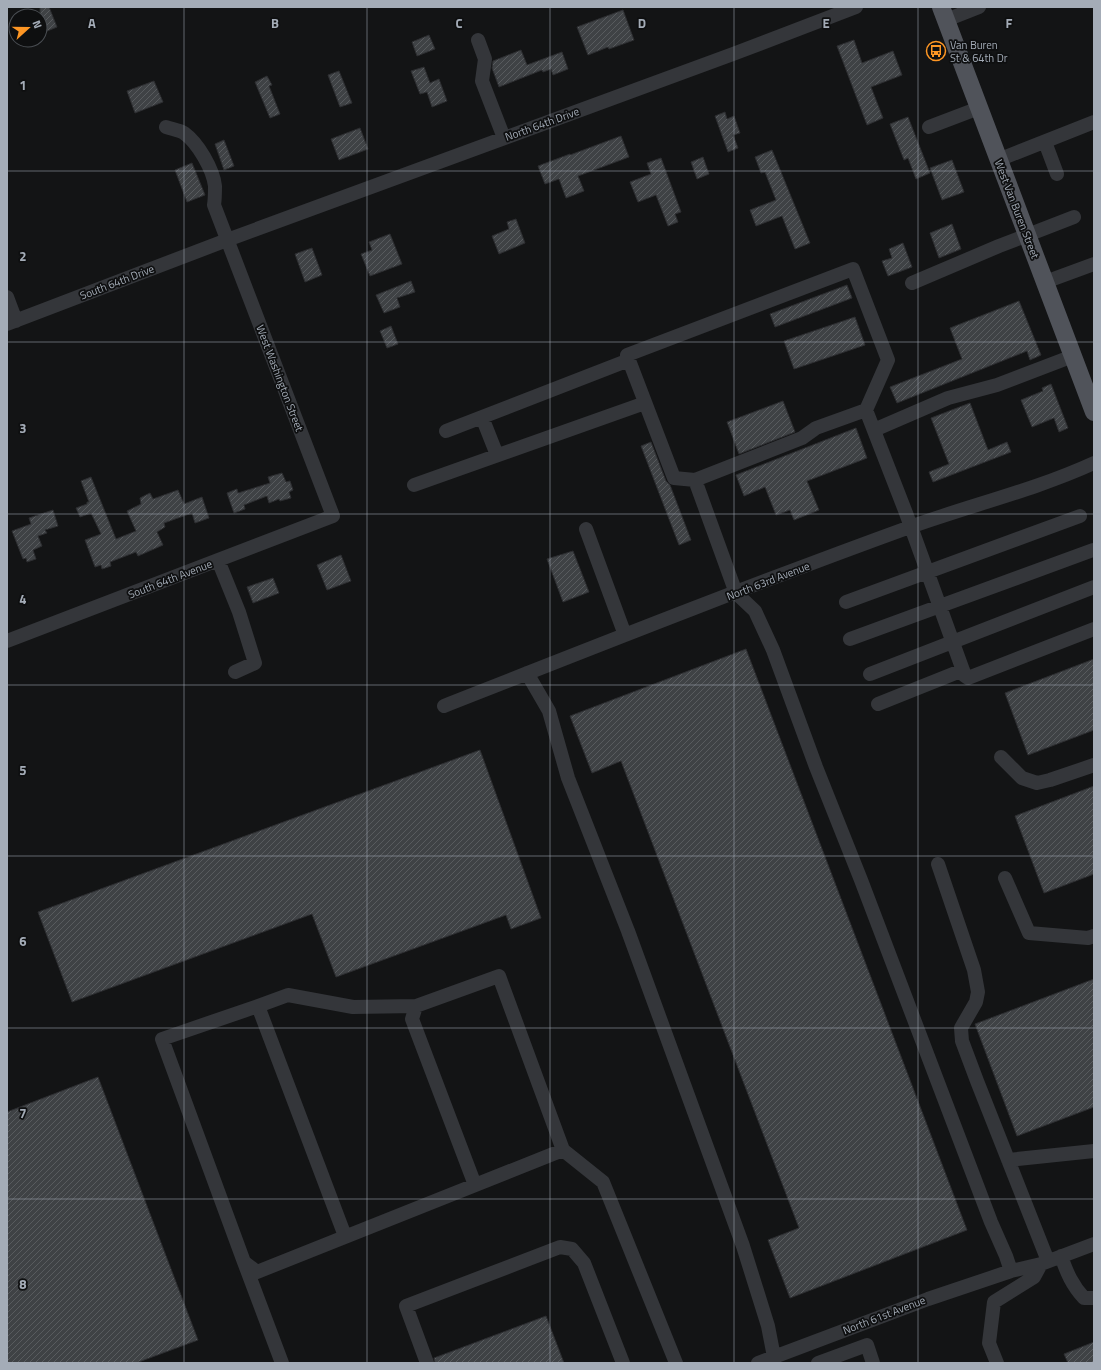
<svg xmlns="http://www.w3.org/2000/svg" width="1101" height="1370" viewBox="0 0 1101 1370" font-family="'Titillium Web',sans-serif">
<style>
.building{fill:url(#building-hatch);stroke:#2d2e31}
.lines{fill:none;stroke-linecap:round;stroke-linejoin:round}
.minor{stroke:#34363a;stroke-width:14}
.major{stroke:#50535a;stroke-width:18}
.grid{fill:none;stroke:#a4acb7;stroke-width:1;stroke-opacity:0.55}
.labels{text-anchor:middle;stroke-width:3.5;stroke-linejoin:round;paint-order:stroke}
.poi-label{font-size:11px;fill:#a4acb7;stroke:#0e0f10;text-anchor:start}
.street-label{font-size:11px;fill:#a4acb7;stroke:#0e0f10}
.grid-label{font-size:13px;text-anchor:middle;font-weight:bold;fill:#a4acb7;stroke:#0e0f10;stroke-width:3.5;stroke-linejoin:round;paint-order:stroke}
</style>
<defs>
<pattern id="building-hatch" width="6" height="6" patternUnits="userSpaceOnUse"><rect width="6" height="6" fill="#3f4245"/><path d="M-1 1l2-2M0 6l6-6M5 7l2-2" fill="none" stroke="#585b5e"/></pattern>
</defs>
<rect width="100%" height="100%" fill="#131415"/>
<!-- building -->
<path class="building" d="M40,7H49L57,27L40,34Z
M623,10L634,40L609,49L608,47L588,55L577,27Z
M429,35L435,49L417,56L412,42Z
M854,40L862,63L893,51L902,75L871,87L883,118L867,125L837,46Z
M521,50L527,65L562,52L568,69L553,75L551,69L543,72L542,70L499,87L492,68L493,61Z
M424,67L430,83L439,79L447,101L432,107L427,92L420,94L411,71Z
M339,71L352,103L340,107L328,75Z
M267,76L272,85L269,86L280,114L270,118L255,82Z
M154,81L163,102L135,113L127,91Z
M725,112L727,119L734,116L740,133L733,135L738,148L728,152L715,116Z
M908,117L930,173L916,179L908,158L904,160L890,124Z
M360,128L368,149L339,160L331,139Z
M621,136L629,157L578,176L584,191L566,198L559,179L545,184L538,166L570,154V155Z
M224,140L234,166L224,170L215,144Z
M772,150L810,243L795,249L782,216L756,226L750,210L776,200L765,172L761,173L755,157Z
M703,157L709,174L697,179L691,162Z
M661,158L681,212L675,214L678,222L668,226L656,195L638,202L630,182L651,174L647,163Z
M952,160L964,192L942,200L930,168Z
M192,163L205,195L187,202L175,170Z
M516,219L525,243L499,254L492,236L509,229L507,222Z
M952,224L961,249L939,258L930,233Z
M390,234L402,264L370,276L361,254L372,250L369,242Z
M903,243L912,267L888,276L882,261L892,258L889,249Z
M312,248L322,275L305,282L295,254Z
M411,281L415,292L397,298L400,307L384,313L376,295Z
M847,285L852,298L775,327L770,314Z
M1019,301L1041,355L1030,360L1027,351L897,403L890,387L962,359L950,328Z
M855,317L865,345L794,369L784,341Z
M391,326L398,344L387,348L380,331Z
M1051,384L1068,428L1059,432L1054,418L1032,427L1021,400L1043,391L1042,388Z
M783,401L795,432L739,454L727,422Z
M970,403L988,450L1007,442L1011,452L933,482L929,472L949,464L931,418Z
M856,428L867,458L807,481L819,510L794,520L790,510L776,515L765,487L744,496L736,475Z
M651,442L666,481L670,485L691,540L679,545L641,446Z
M282,473L286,482L290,481L293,490L289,492L291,498L280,501L279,499L269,503L267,496L244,505L245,509L234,513L227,493L237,489L238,493L270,483L268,477Z
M91,477L116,539L136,531L127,511L141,504L140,498L150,493L153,499L178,490L184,504L202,497L209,518L195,523L192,513L164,523L165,527L157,532L163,545L138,556L136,552L110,562L111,566L102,569L101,565L95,567L85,540L101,534L91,513L80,517L76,508L87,504V502H89L81,481Z
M53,510L58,526L45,530L47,533L38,536L42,546L33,550L36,559L27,562L26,558L23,559L12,531L31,524L29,518Z
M573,551L589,592L563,602L547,559Z
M341,555L351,581L327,590L317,565Z
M273,578L279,593L253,603L247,587Z
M746,649L967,1230L790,1298L768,1240L799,1228L621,761L592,773L570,716Z
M1094,659V730L1028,755L1005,693Z
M480,750L541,918L511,929L506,915L336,977L312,914L72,1002L38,912Z
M1094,786V874L1044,893L1015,816Z
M1094,979V1107L1017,1136L975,1024Z
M98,1077L198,1340L136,1363H7V1112Z
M546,1316L564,1363H435L434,1358Z
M1094,1342V1363H1068L1064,1354Z"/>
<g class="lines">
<!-- minor -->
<path class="minor" d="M946,20L979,7
M478,40L485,59L482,81L504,138
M929,127L979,108
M1045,142L1057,174
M998,160L1094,122
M1045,282L1094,264
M912,283L999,246L1074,217
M7,297L16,321
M7,324L227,240L733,54L856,7
M482,417L497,455
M874,430L948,398L997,385L1073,356
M446,431L629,360
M695,480L674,478L627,355L853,269L888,360L866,410
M414,485L645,403
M586,529L625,635
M218,560L239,612L255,663L235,672
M846,602L1080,516
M850,639L1093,550
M7,641L333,516L214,205C215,199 215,193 215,186C213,169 198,143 184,133C179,130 171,129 166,127
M527,673L549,711L568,778L628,931L743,1246L768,1326L774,1357
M870,674L1094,587
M878,704L963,670
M444,706C599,645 753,584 910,527C971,505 1035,490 1094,463
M1001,757L1022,778L1037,783L1050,780L1094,765
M938,864L974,970L978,992L976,1002L961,1028L962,1041L977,1081L1048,1261
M1005,878L1029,933L1088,938L1094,936
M258,1006L162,1039L244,1262L257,1272L563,1150L603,1182L676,1363
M1008,1160L1094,1151
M475,1185L412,1019L416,1006L499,976L563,1150
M345,1236L258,1006L288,995L353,1007L416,1006
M1061,1256C1067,1273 1072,1285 1084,1298H1094
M244,1262L282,1363
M1011,1271L1006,1256L991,1222L861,880L816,767L773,650L755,611L736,593L695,480L802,438L816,428L866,410L906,513L965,676L968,678L1094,629
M427,1363L406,1306L560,1247L572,1249L584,1263L623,1363
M758,1363L928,1299L1011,1271L1041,1264L1094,1244
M818,1363L867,1345L873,1363
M997,1363L989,1343L994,1302L1034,1277L1041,1264"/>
<!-- major -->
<path class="major" d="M941,7L1094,412"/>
</g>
<!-- grid -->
<path class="grid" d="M184,7V1363M367,7V1363M550,7V1363M734,7V1363M918,7V1363M7,171H1094M7,342H1094M7,514H1094M7,685H1094M7,856H1094M7,1028H1094M7,1199H1094"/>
<!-- icons -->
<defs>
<g id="bus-ring" transform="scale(1)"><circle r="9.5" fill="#0e0f10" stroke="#fd9624" stroke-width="1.5"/><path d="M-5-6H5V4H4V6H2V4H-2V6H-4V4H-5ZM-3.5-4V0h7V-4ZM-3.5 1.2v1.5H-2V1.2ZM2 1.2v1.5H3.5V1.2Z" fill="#fd9624"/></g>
</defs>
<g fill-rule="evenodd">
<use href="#bus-ring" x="936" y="51"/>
</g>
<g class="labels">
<!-- poi labels -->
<g class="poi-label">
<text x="950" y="49">Van Buren<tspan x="950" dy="13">St &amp; 64th Dr</tspan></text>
</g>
<!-- street labels -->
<g class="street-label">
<text transform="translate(542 124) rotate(-20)" y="4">North 64th Drive</text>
<text transform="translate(1017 209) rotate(69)" y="4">West Van Buren Street</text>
<text transform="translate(117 282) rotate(-21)" y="4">South 64th Drive</text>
<text transform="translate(280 378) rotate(69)" y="4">West Washington Street</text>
<text transform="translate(170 579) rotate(-21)" y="4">South 64th Avenue</text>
<text transform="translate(768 581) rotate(-21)" y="4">North 63rd Avenue</text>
<text transform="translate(884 1315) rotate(-21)" y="4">North 61st Avenue</text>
</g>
</g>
<g class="grid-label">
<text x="92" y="28">A</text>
<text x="275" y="28">B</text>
<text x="459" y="28">C</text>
<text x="642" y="28">D</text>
<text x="826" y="28">E</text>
<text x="1009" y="28">F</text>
<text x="23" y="90">1</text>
<text x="23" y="261">2</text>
<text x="23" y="433">3</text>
<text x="23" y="604">4</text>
<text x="23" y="775">5</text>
<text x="23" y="946">6</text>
<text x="23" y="1118">7</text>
<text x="23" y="1289">8</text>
</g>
<!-- border -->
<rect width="1101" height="1370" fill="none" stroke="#a4acb7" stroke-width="16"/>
<!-- north arrow -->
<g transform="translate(28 28) rotate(69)"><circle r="19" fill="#0e0f10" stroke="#4a4e53"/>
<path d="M0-3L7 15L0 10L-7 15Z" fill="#fd9624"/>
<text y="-6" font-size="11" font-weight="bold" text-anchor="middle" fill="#a4acb7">N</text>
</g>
</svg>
